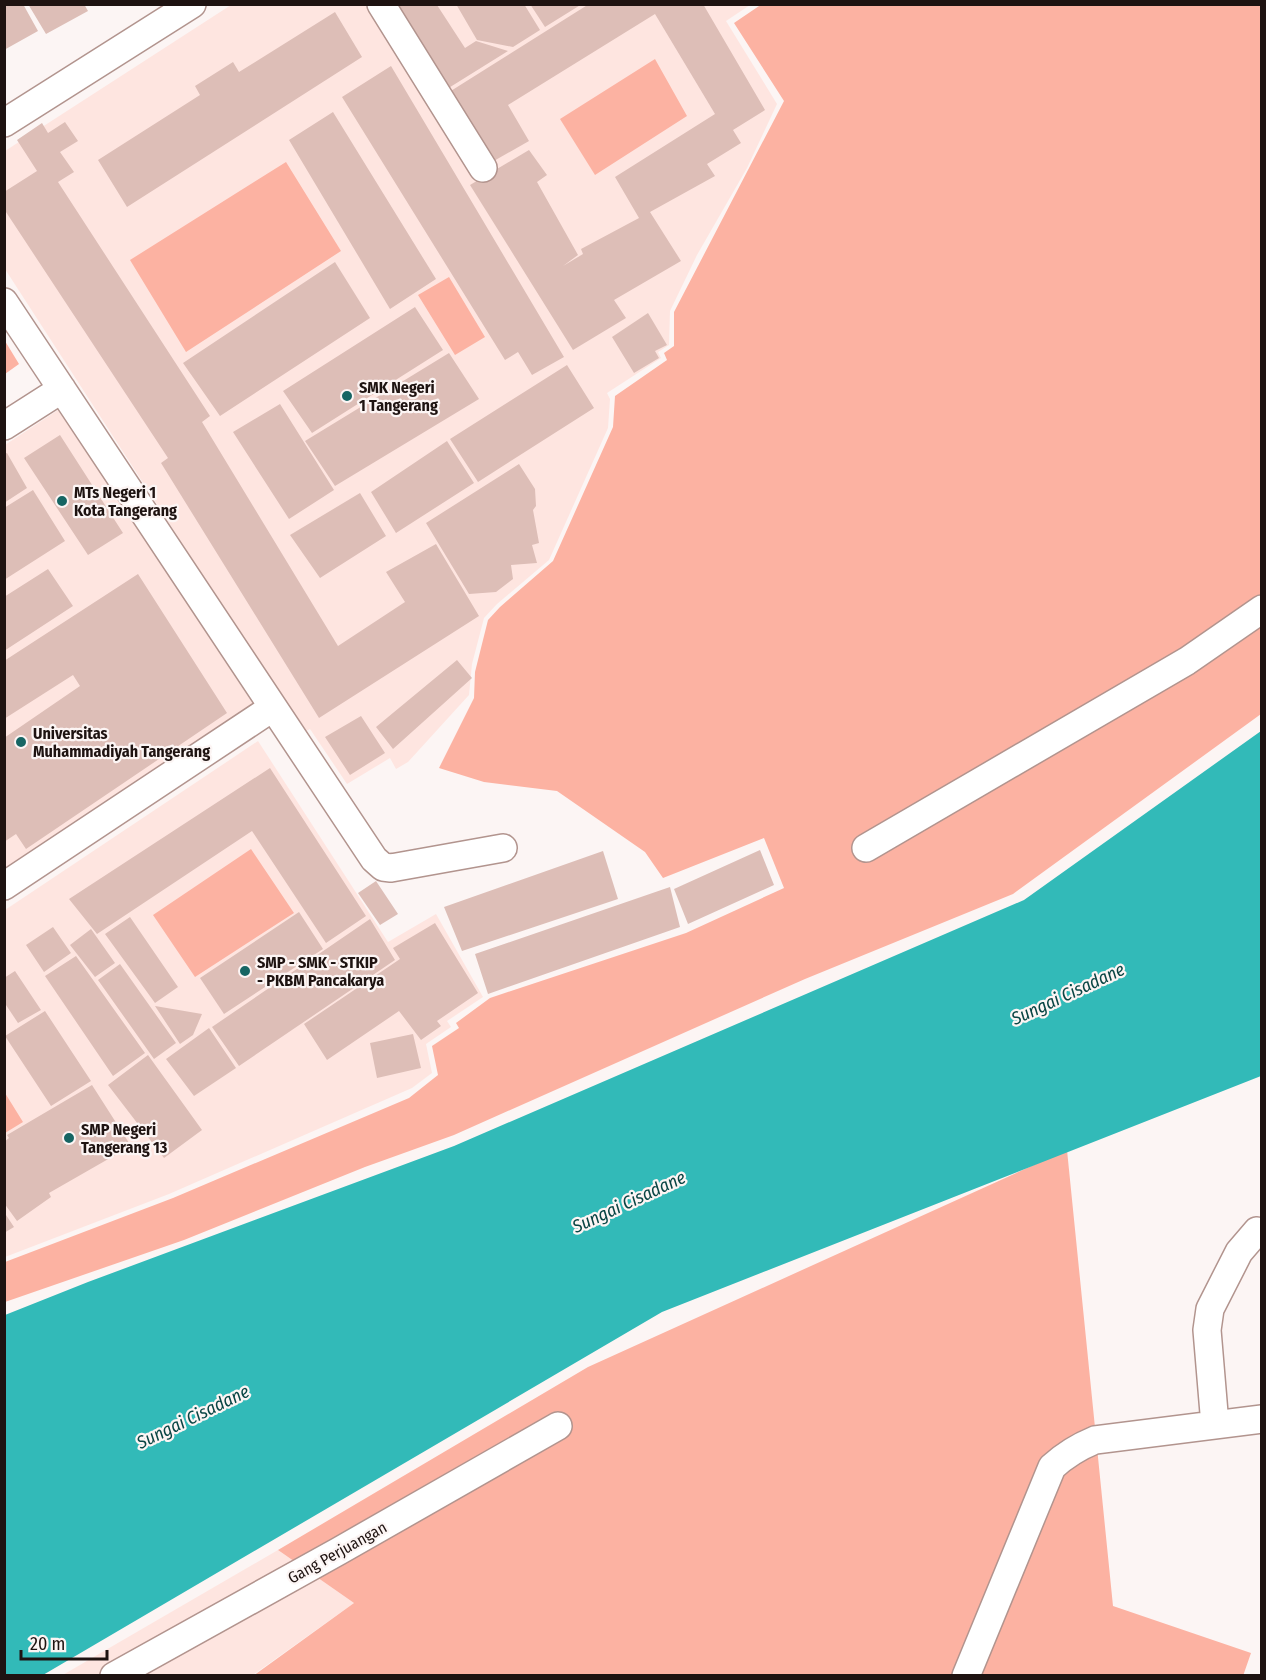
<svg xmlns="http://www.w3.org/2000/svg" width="1266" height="1680" viewBox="0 0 1266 1680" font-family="'Fira Sans Condensed',sans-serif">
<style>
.built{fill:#fee5e0}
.green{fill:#fcb2a2}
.water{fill:#32bab8}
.building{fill:#ddbeb7}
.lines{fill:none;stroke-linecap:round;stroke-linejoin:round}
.minor-casing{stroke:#b2948e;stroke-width:30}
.minor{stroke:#fff;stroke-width:27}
.poi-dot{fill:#166563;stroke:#fcf5f4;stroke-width:2}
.labels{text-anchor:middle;stroke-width:4.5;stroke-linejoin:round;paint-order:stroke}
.poi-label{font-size:16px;font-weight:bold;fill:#1e1311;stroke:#fcf5f4;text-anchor:start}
.street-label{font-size:16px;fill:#1e1311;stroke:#fcf5f4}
.water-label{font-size:18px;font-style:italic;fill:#094544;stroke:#fcf5f4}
</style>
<rect width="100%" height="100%" fill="#fcf5f4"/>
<!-- built -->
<path class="built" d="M231,5H365L427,105L445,94L391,5H750L726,21L777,104L747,168L697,255L670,311L669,345L658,352L661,358L607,393L610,399L608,428L549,560L497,604L484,618L472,664L469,695L408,762L396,769L390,758L347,784L310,729L304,732L5,269V151Z
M58,410L156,556L255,707L5,871V445Z
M258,741L388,942L436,914L483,997L447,1021L451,1027L426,1044L432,1073L412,1088L169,1194L5,1257V910Z
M278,1550L354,1603L253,1675L61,1676Z"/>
<!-- green -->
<path class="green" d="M762,4L1261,5V714L1013,894L805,979L454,1135L365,1167L184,1240L5,1302V1262L173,1198L409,1098L438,1075L432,1046L459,1028L456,1023L490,998L686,933L784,888L764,838L663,878L645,852L557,791L484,782L439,768L474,698L475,672L488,620L500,607L553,561L613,427L615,396L667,360L664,353L674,346V312L784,101L734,23Z
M655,59L687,116L595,175L560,119Z
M286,162L341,251L186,352L130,260Z
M449,277L485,337L455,355L418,295Z
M5,341L19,364L5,374H4Z
M251,849L294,913L195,977L153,915Z
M5,1093L23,1122L5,1133H4Z
M1067,1150L1113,1606L1251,1653L1243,1676H253L354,1603L278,1550L588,1367Z"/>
<!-- water -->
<path class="water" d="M1261,731V1076L662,1312L43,1675H5V1315L88,1282L454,1146L1024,900Z"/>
<!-- building -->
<path class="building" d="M4,4H23L38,31L4,50Z
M28,4H84L88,11L46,34Z
M456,4H524L540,30L513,47L477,40Z
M530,4H582L545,27Z
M589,4H703L765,110L733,130L741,143L707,164L715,176L650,212L681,261L614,300L626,318L573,350L470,185L529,150L547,175L537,182L578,255L563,266L583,254L581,249L639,218L615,177L715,114L655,14L508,105L529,141L485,166L446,94Z
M394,5H437L465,48L476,41L508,51L447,89Z
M335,12L362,57L127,207L98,160L200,95L195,86L233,62L239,72Z
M391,66L564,357L532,375L518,352L505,360L342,97Z
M333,112L436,279L390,309L289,140Z
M65,122L78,141L60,152L74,172L58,182L210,416L202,422L338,646L405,602L386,572L436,544L479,616L319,718L161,463L168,458L4,209V192L37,171L17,140L42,123L48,133Z
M335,262L370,318L220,416L183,363Z
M415,307L443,350L312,433L283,391Z
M648,313L667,345L655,351L659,358L634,373L612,337Z
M449,353L479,399L335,486L305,441Z
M567,365L594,408L478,482L450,439Z
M280,404L334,490L289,519L233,432Z
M60,435L123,533L88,555L24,458Z
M447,441L474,483L396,533L371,492Z
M7,453L27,488L4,503V454Z
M519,464L535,489L536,506L533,510L539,543L532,545L537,563L511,565L513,579L496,592L469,594L426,523Z
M33,490L65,541L4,580V508Z
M360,493L386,536L320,578L290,535Z
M48,569L73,606L4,651V597Z
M138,574L227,713L26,849L16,834L4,842V738L80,686L73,675L4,719V661Z
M457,660L472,678L393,749L376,727Z
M361,716L385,753L350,775L325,737Z
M270,768L366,916L326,943L252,831L97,934L69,899Z
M760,850L774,885L688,924L674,889Z
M603,851L618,899L462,951L444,907Z
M376,881L398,914L380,925L358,893Z
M670,887L680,927L488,994L475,954Z
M299,912L323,949L224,1014L200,978Z
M130,917L178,987L155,1003L105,934Z
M370,919L395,960L239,1066L212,1027Z
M435,923L478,993L437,1021L441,1026L421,1040L399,1011L327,1060L304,1024L400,959L393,948Z
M53,927L71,953L44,972L26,945Z
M91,929L115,963L95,977L70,945Z
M76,956L145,1053L113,1076L45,976Z
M120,964L176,1043L154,1059L98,980Z
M15,971L41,1010L18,1023L4,1002V978Z
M155,1006L202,1014L193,1035L180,1044Z
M45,1011L91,1081L51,1106L5,1036Z
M209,1028L236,1068L194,1096L166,1059Z
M413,1034L421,1068L377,1078L370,1043Z
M148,1055L202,1130L164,1158L108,1085Z
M92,1085L131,1146L49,1193L51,1197L17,1221L4,1203V1142L9,1138L7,1135Z
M4,1212L14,1227L4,1233Z"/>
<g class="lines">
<!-- minor casing -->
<g class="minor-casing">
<path id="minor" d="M381,4L483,168
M4,123L192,4
M4,302L374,859L383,867L391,868L503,848
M4,426L62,389
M866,848L1187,661L1262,609
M4,886L272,708
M1215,1425L1207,1330L1210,1309L1239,1252L1257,1231
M114,1676L339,1551L558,1426
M966,1676L1052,1467C1065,1455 1078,1447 1095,1440L1262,1419"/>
</g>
<!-- minor -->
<use href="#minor" class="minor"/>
</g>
<!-- markers -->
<g class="poi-dot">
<circle cx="347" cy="396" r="6"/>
<circle cx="62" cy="501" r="6"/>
<circle cx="21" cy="742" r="6"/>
<circle cx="245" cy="971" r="6"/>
<circle cx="69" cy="1138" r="6"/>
</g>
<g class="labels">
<!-- poi labels -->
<g class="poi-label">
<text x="359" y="393">SMK Negeri<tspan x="359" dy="18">1 Tangerang</tspan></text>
<text x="74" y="498">MTs Negeri 1<tspan x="74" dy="18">Kota Tangerang</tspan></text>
<text x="33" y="739">Universitas<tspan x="33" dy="18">Muhammadiyah Tangerang</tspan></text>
<text x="257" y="968">SMP - SMK - STKIP<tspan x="257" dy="18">- PKBM Pancakarya</tspan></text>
<text x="81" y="1135">SMP Negeri<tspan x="81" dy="18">Tangerang 13</tspan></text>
</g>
<!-- street labels -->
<g class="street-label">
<text transform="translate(337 1552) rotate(-29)" y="6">Gang Perjuangan</text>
</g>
<!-- water labels -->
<g class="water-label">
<text transform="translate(1068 994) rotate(-25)" y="6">Sungai Cisadane</text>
<text transform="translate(629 1202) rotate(-25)" y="6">Sungai Cisadane</text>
<text transform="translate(193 1417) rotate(-26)" y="6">Sungai Cisadane</text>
</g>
</g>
<!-- border -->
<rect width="1266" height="1680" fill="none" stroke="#1e1311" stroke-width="12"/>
<!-- scale -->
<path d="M21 1650v9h86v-9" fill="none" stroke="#1e1311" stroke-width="3"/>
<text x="30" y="1650" font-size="18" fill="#1e1311" stroke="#fcf5f4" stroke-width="4.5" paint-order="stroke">20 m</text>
</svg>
